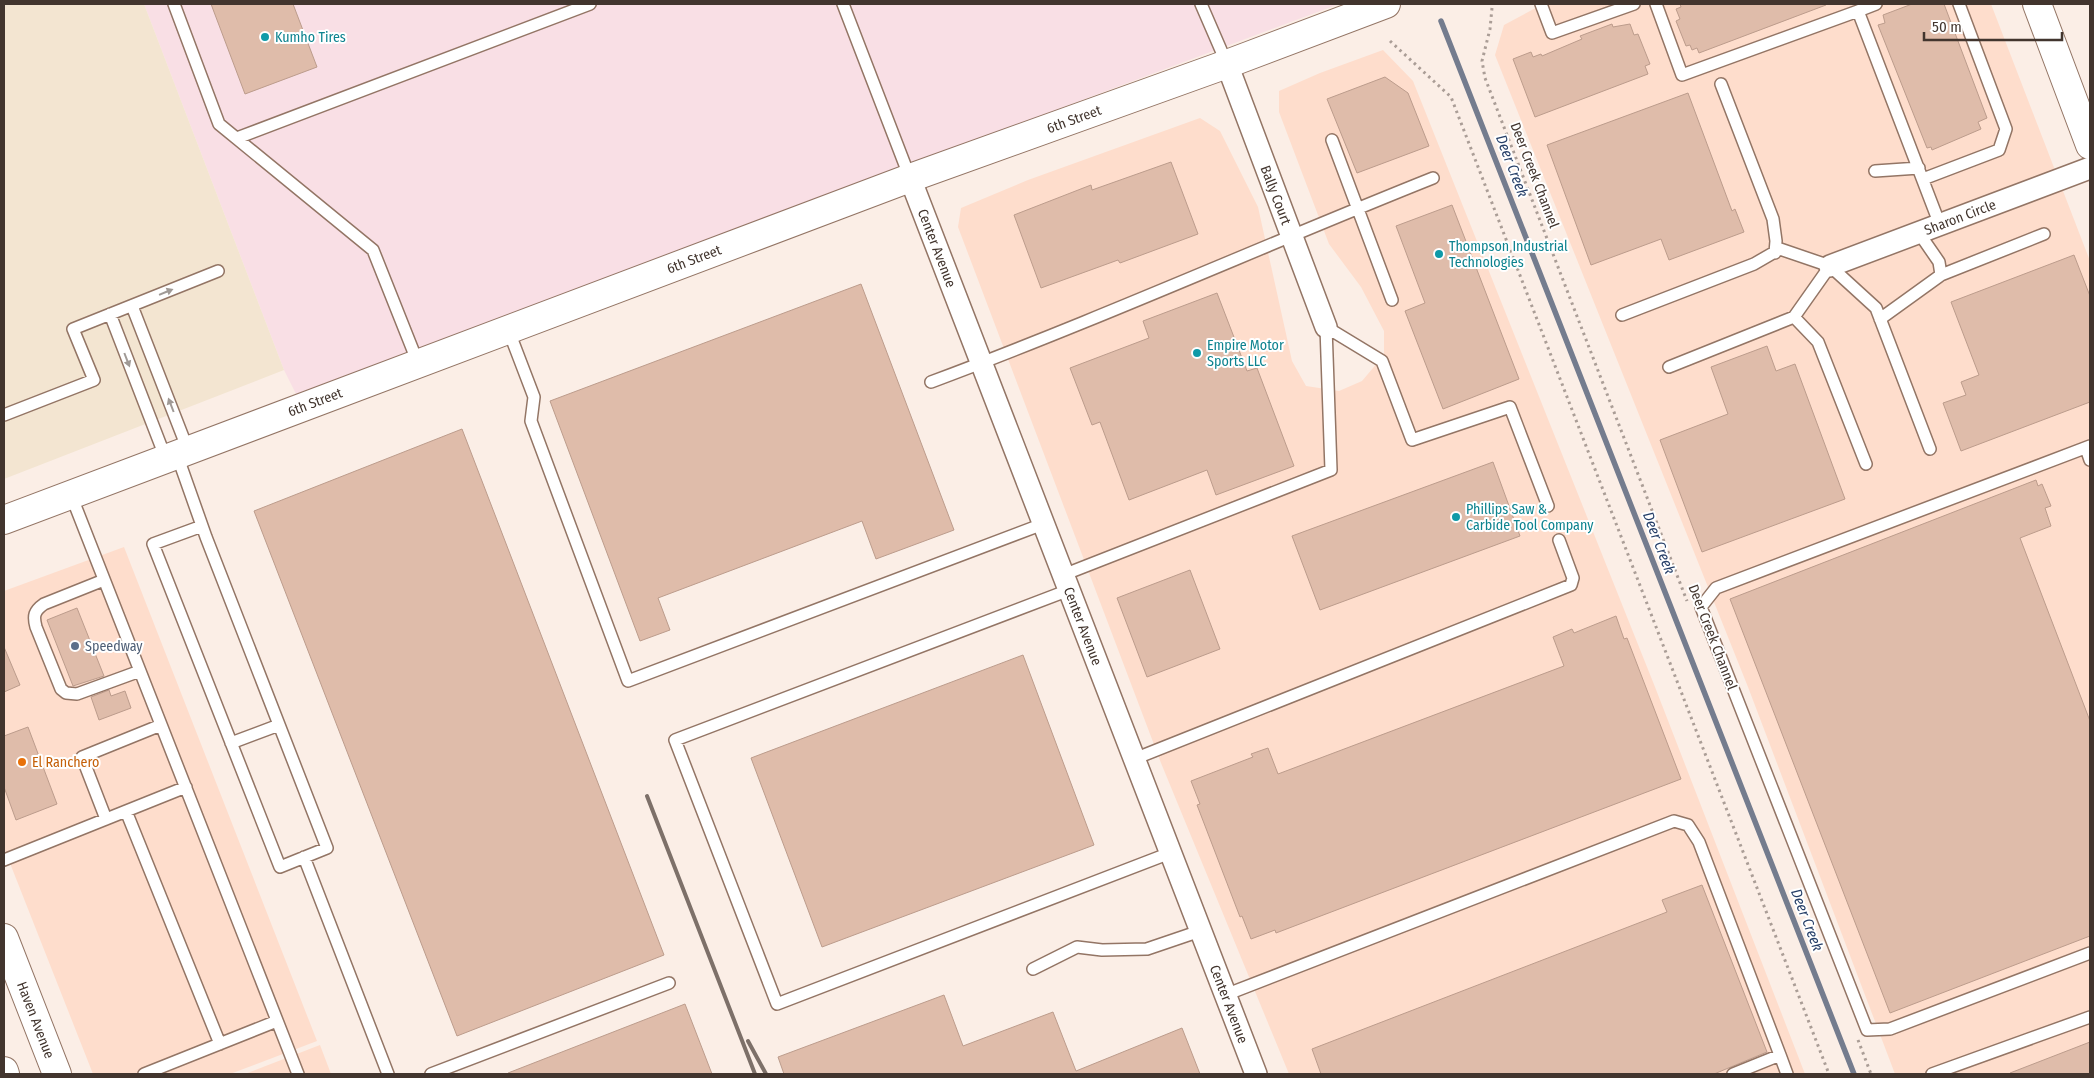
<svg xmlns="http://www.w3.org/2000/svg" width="2094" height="1078" viewBox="0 0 2094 1078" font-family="'Fira Sans Condensed',sans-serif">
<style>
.built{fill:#feddcc}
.industrial{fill:#f9dfe5}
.education{fill:#f3e5d1}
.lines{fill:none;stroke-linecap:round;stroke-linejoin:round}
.stream{stroke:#747c8e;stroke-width:5.5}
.building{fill:#dfbcaa;stroke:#bc9c8c}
.lane-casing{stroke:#937565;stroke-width:14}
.street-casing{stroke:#937565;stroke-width:24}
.secondary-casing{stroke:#937565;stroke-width:30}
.primary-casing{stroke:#937565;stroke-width:30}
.path{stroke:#aa9d96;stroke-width:3;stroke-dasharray:2.5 4;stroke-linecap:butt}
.lane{stroke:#fff;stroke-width:11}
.street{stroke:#fff;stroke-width:21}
.secondary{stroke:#fff;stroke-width:28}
.primary{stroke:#fff;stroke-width:28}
.rail{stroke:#7d7069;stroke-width:4}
.oneway{fill:#a09a96}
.culture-dot{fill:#0f9aa8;stroke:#fff;stroke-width:2}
.service-dot{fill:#5c6f8a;stroke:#fff;stroke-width:2}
.food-dot{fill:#e8710a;stroke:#fff;stroke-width:2}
.labels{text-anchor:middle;stroke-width:4;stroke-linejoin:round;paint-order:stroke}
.culture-label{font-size:14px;fill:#0d838f;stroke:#fff;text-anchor:start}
.street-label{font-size:14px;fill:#42352e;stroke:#fff}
.service-label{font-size:14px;fill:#4e5e75;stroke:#fff;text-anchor:start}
.food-label{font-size:14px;fill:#c56008;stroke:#fff;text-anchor:start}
.water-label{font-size:15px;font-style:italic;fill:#263f68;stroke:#fff}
</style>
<rect width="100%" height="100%" fill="#fbeee6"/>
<!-- built -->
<path class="built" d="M1543,4H1991L2090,261V1074H1895L1748,687L1495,55L1504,25Z
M1383,50L1413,81L1655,687L1805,1074H1289L1161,763L958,227L961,208L1028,180L1200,118L1220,131L1258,207L1292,361L1306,386L1339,391L1362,381L1384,355V331L1361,287L1329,244L1279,112V91L1320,73Z
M124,547L317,1041L230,1074H93L4,848V591Z
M320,1045L331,1074H245Z"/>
<!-- industrial -->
<path class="industrial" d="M144,4H1339L296,394L284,370Z"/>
<!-- education -->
<path class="education" d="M4,4H144L284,370L4,479Z"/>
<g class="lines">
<!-- stream -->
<path class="stream" d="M1441,21L1854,1074"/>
</g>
<!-- building -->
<path class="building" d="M211,4H293L317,67L245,94Z
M1680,4H1826V5L1699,53L1697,48L1692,50L1690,45L1686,46L1676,21L1680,19L1676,9L1681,7Z
M1912,4H1944L1987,118L1978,122L1981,129L1932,150L1931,147L1927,148L1878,25L1885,23L1883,15Z
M1612,24L1613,27L1630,24L1634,35L1638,34L1650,64L1645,66L1648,74L1535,117L1513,59L1531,52L1533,57L1541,54L1542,56L1582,39L1580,36Z
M1385,77L1408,93L1429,146L1357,173L1327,99Z
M1688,93L1732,211L1735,209L1744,232L1669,260L1661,239L1591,265L1547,145Z
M1171,162L1198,234L1120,263L1118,260L1041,288L1014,215L1091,185L1092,190Z
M1452,205L1519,379L1443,409L1405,311L1425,303L1396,226Z
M2074,255L2090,296V402L1961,451L1943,403L1966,395L1961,382L1979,375L1951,302Z
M861,284L954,530L876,559L862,521L658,598L670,630L640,641L550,401Z
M1217,293L1247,371L1257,368L1294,466L1216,495L1207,470L1129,500L1100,422L1092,425L1070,368L1149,338L1143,321Z
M1767,346L1776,371L1795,364L1845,499L1702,552L1660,440L1728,414L1711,367Z
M462,429L664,955L457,1036L254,511Z
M1493,462L1520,536L1320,610L1292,536Z
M2036,480L2038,486L2042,484L2051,506L2045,508L2051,526L2020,538L2090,721V936L1890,1013L1730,599Z
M1190,570L1220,649L1147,677L1117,598Z
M77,608L104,676L73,686L47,620Z
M1616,616L1624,639L1627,638L1681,779L1276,933L1275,930L1251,939L1242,916L1240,917L1197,805L1200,804L1191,781L1253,757L1251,754L1268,748L1278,774L1564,666L1553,637L1572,629L1574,633Z
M4,647L20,685L4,692Z
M1023,655L1094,845L822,947L751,758Z
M109,690L111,696L125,691L131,708L99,720L91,697Z
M28,727L57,804L16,820L4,787V736Z
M1702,885L1767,1052L1714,1074H1321L1312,1049L1667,912L1662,900Z
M944,995L963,1046L1053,1012L1076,1071L1182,1028L1200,1074H784L778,1057Z
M685,1004L712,1074H508V1073Z
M2090,1042V1074H2011L2010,1073Z"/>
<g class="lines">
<!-- lane casing -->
<g class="lane-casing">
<path id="lane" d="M174,4L219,124L373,250L418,363
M843,4L910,178
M1201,4L1227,64
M1541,4L1552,33L1634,4
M1656,4L1682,75L1858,11L1940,225
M1858,11L1876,4
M1721,84L1773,219L1776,241L1775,253
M237,138L590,4
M1332,140L1392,300
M1875,171L1919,168
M1923,179L1999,150L2006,129L1959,4
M1941,275L2044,234
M132,306L188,450
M110,314L166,459
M1622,315L1754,264L1780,249L1830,266L1876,308L1930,449
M1794,317L1818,342L1866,464
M1880,319L1941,275L1939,262L1919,233
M1326,327L1382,361L1412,440L1510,407L1548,506
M508,329L534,397L531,421L628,681L1043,524
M1669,367L1794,317L1830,266
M931,382C1100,319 1265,245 1433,178
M4,415L94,380L73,329L218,271
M2090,446L1716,588L1701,607L1867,1030L1890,1029L2090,953
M2086,448L2090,460
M177,455L206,537L327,848L280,867L153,544L202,526
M71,495L298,1074
M1063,575L1331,470L1326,327
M104,580L44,604C34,611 33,616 36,627L61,689L66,693L77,694L140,671
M1069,590L675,740L777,1004L1170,853
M231,743L279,725
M1134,759L1571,585L1573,578L1559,540
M126,811L220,1044
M106,819L82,757L161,725
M304,857L388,1074
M4,860L186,787
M1033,969L1077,947L1102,950L1147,949L1200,931
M1225,995L1674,821L1688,825L1699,842L1780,1055
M144,1074L277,1021
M431,1074L669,983
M1733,1074L1780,1055L1787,1074
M1932,1074L2090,1017"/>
</g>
<!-- street casing -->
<g class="street-casing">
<path id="street" d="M1227,64L1326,327
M910,178L1256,1074
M1830,266L2090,168"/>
</g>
<!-- secondary casing -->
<g class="secondary-casing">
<path id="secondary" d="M2037,4L2090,145
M4,520L910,178L1227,64L1386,4"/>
</g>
<!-- primary casing -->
<g class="primary-casing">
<path id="primary" d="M4,938L57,1074
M4,1071L5,1074"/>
</g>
<!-- path -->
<path class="path" d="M1492,8L1490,29L1482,61L1485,78L1687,601
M1390,41L1451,97L1829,1074
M1858,1040L1871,1074"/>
<!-- lane -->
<use href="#lane" class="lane"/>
<!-- street -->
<use href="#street" class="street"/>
<!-- secondary -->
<use href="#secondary" class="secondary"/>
<!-- primary -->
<use href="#primary" class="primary"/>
<!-- rail -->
<path class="rail" d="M647,796L755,1074
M748,1041L766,1074"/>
</g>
<!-- one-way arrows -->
<defs><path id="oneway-solid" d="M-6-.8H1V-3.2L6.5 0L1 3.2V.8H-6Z" transform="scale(1.25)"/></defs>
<g class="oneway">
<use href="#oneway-solid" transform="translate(166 292) rotate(-22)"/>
<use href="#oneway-solid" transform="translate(127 360) rotate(69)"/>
<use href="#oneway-solid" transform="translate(171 405) rotate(-111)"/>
</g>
<!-- markers -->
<g class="culture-dot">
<circle cx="265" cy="37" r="5"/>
<circle cx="1439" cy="254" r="5"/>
<circle cx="1197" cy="353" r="5"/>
<circle cx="1456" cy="517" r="5"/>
</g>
<circle class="service-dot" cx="75" cy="646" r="5"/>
<circle class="food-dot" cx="22" cy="762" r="5"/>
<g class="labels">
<!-- culture labels -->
<g class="culture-label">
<text x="275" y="42">Kumho Tires</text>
<text x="1449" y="251">Thompson Industrial<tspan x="1449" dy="16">Technologies</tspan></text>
<text x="1207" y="350">Empire Motor<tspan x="1207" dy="16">Sports LLC</tspan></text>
<text x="1466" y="514">Phillips Saw &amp;<tspan x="1466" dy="16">Carbide Tool Company</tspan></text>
</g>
<!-- street labels -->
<g class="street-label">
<text transform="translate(1074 119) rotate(-20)" y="5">6th Street</text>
<text transform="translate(1535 175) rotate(69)" y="5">Deer Creek Channel</text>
<text transform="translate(1276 195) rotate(69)" y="5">Bally Court</text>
<text transform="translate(1960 217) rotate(-21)" y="5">Sharon Circle</text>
<text transform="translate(937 248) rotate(69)" y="5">Center Avenue</text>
<text transform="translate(694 259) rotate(-21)" y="5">6th Street</text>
<text transform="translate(315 402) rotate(-21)" y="5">6th Street</text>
<text transform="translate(1083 626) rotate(69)" y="5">Center Avenue</text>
<text transform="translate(1713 637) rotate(69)" y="5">Deer Creek Channel</text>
<text transform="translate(1229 1004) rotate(69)" y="5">Center Avenue</text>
<text transform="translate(36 1020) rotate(69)" y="5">Haven Avenue</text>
</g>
<!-- service labels -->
<g class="service-label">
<text x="85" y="651">Speedway</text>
</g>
<!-- food labels -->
<g class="food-label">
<text x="32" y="767">El Ranchero</text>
</g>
<!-- water labels -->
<g class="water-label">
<text transform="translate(1512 166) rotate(69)" y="5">Deer Creek</text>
<text transform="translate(1659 543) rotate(69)" y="5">Deer Creek</text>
<text transform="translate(1807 920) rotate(69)" y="5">Deer Creek</text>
</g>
</g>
<!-- border -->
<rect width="2094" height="1078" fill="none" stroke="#42352e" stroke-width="10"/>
<!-- scale -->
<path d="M1924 32v8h138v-8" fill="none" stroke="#42352e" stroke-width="2.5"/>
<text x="1932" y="32" font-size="15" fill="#42352e" stroke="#ffffff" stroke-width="4" paint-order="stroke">50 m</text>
</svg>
